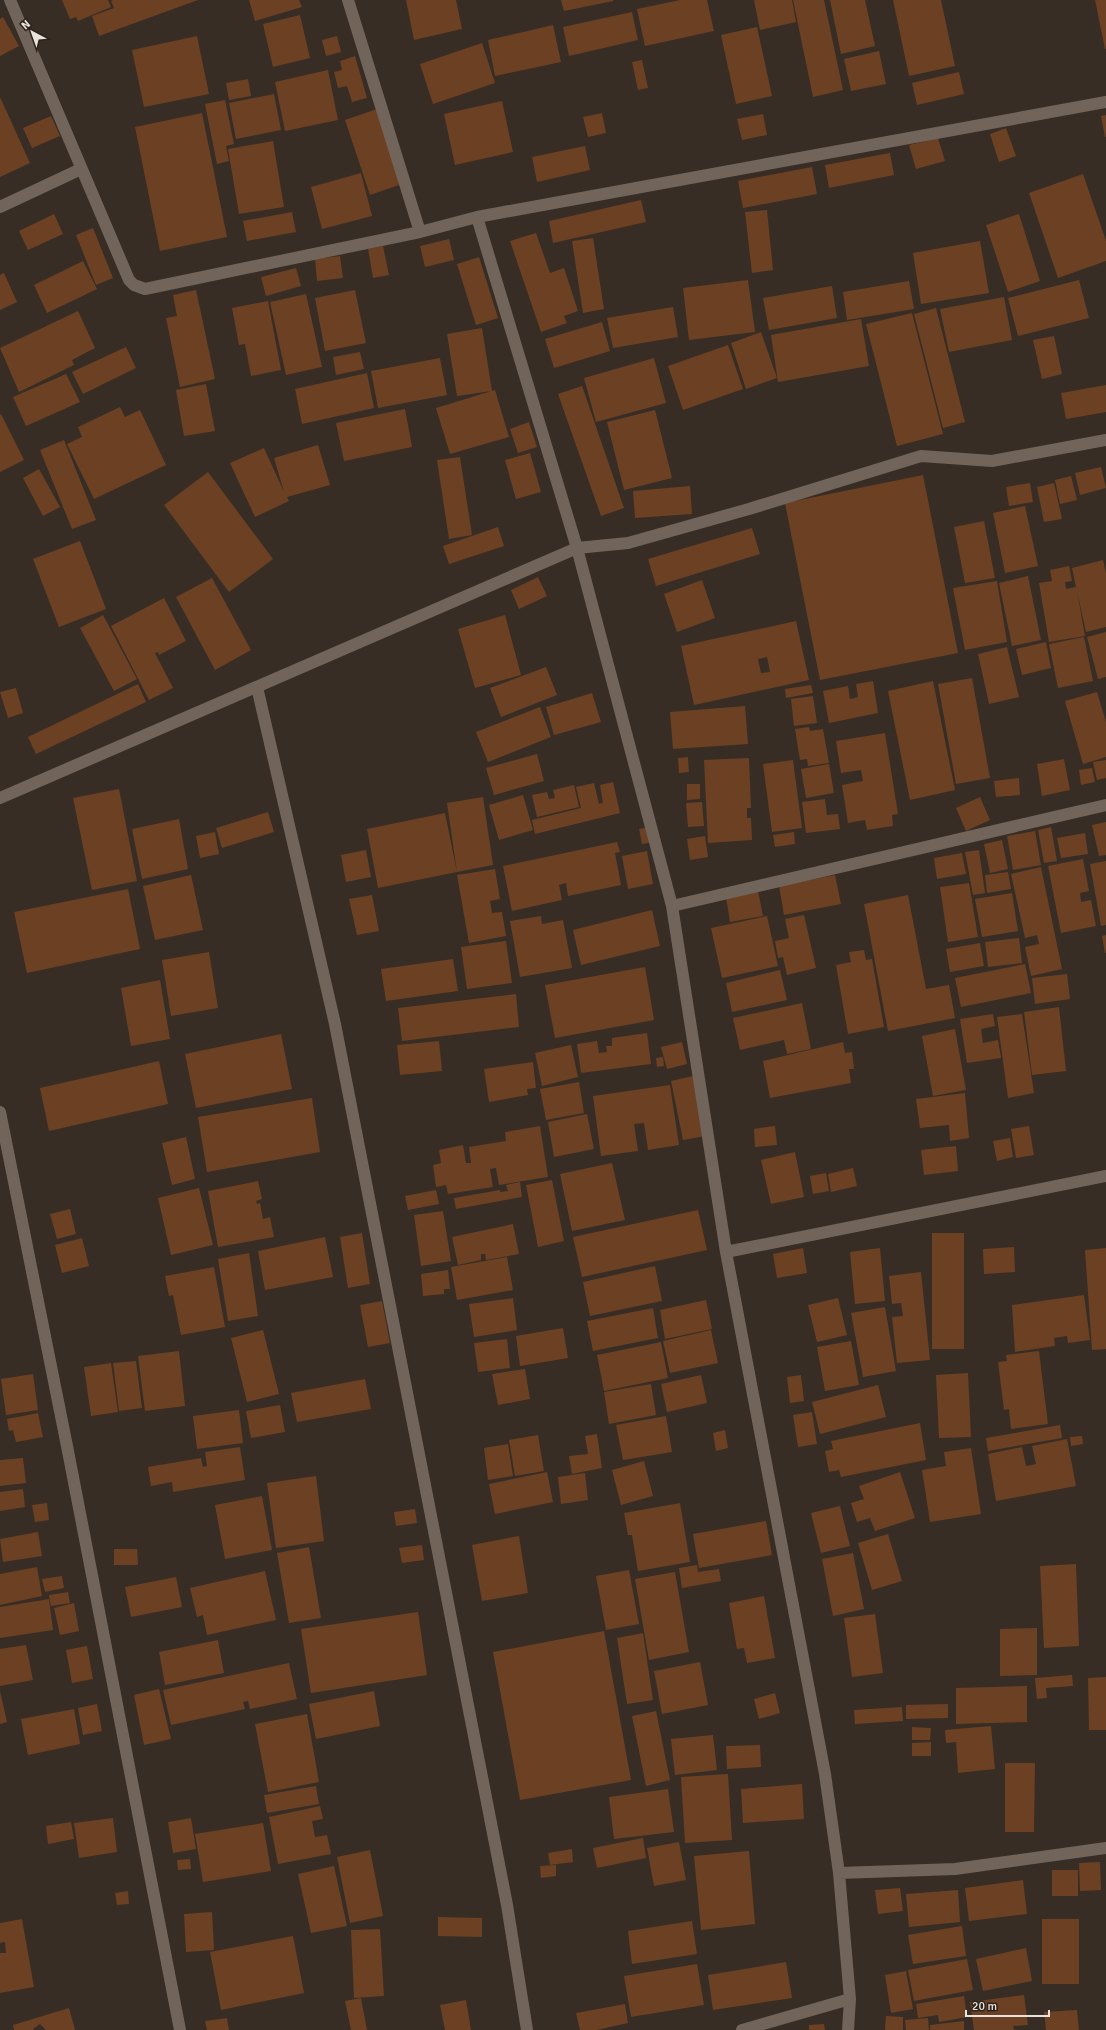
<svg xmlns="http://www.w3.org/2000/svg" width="1106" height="2030" viewBox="0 0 1106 2030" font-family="Signika,sans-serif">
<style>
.building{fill:#6c4023;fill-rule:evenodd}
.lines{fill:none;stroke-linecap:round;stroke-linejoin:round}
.street{stroke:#70645b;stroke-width:12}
</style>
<rect width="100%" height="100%" fill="#372d25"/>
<!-- building -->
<path class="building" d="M62,0H108L111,7L78,21L76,17L70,19Z
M113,0H198L99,36L92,16L114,8L111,1Z
M249,0H299L302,7L255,21Z
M406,0H456L462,29L414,40Z
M561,0H613V1L564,11Z
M680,0H707L714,31L645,46L637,9Z
M754,0H792L796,22L760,30Z
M793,0H824L843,90L813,97Z
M830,0H865L875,46L841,54Z
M893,0H941L955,66L909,76Z
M1095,0H1106V49H1105Z
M632,12L638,40L569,56L563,27Z
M300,15L310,58L273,67L263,24Z
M3,17L19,46L0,56V19Z
M553,25L561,62L495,76L488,40Z
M757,27L772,96L736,104L721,35Z
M197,36L209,94L144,107L132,50Z
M337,36L341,52L326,56L322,40Z
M482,43L495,83L433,104L420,64Z
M879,51L886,84L851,91L844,59Z
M355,56L367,98L352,102L347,86L338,88L334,72L342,70L340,61Z
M642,60L648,88L638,90L632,62Z
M328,70L338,120L285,131L275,82Z
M959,72L964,94L917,105L912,83Z
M248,79L251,96L229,100L226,83Z
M274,94L281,130L236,139L229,103Z
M0,97L30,163L0,177Z
M225,100L234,144L226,146L229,161L217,164L205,104Z
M502,101L513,152L455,165L444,114Z
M377,109L402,184L370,195L345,120Z
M202,113L227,237L160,251L135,127Z
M602,113L606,133L588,137L583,117Z
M763,114L767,135L742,140L737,119Z
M1106,115V137H1105L1101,116Z
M51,116L60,136L32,148L23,128Z
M1006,128L1016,156L999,162L990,134Z
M938,138L945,161L916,169L909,145Z
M273,141L284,207L239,214L228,149Z
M585,146L590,170L537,182L532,157Z
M890,153L894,175L829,188L825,165Z
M812,167L817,194L743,208L738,181Z
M361,173L372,216L322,229L311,187Z
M1083,174L1106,241V261L1058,278L1029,193Z
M641,200L646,222L553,243L549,221Z
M767,210L773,270L752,273L745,212Z
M292,212L296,232L247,241L243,221Z
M54,214L63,234L28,250L19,231Z
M1019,214L1040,281L1008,292L986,225Z
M93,228L113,278L96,285L76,235Z
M536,233L550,273L564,268L578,311L564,316L567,323L541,332L510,241Z
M593,238L604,309L583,313L572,241Z
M449,239L454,260L425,267L420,246Z
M980,241L989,293L921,304L913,253Z
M383,246L389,275L373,278L368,249Z
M340,256L343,278L317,281L315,259Z
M479,257L498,318L476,325L457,264Z
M83,261L97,289L47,313L34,285Z
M296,268L301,286L266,296L261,277Z
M4,273L17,302L0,310V275Z
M748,280L755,332L689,340L683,288Z
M1079,280L1089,318L1018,336L1008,298Z
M909,281L914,309L847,320L843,292Z
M832,286L837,318L769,330L763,298Z
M196,290L215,379L180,387L166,318L177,316L173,295Z
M355,290L366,343L325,351L315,298Z
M306,294L322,367L286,375L270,302Z
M1004,297L1012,340L949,352L940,309Z
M268,301L281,370L251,376L245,344L239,345L232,308Z
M673,307L678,337L613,348L607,318Z
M936,308L965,422L943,428L914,314Z
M78,311L95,348L72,360L74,365L19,392L0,348Z
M912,313L943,434L897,446L866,324Z
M861,319L869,366L778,382L771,335Z
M602,322L610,351L554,368L545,339Z
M482,328L492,391L457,396L447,334Z
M761,332L777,378L746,389L731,343Z
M1054,336L1062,374L1042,379L1033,340Z
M728,345L743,389L683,410L668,366Z
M126,347L136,368L83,394L72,372Z
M360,352L364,369L336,375L333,357Z
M440,358L447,395L378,408L371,371Z
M654,358L666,403L596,422L584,378Z
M367,373L374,408L302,424L295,389Z
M66,374L80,402L26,426L13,397Z
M206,384L215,431L184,436L176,390Z
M1106,385V412L1066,419L1061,393Z
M582,386L624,508L601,516L558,394Z
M495,390L509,437L450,454L436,408Z
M120,407L125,417L140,410L166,465L94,499L67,444L82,437L78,427Z
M405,409L412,447L344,461L336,423Z
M655,410L672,478L624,490L607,422Z
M1,414L24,460L0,472V415Z
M529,422L537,447L518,453L510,429Z
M64,440L96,520L72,529L40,450Z
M318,445L330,485L287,497L289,501L255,517L230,463L264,448L284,492L274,458Z
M530,453L541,492L516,499L505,460Z
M460,457L472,535L449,539L437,460Z
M1101,467L1106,488L1080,495L1075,473Z
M39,469L60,507L43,516L23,478Z
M208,472L273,559L229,592L164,505Z
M923,475L958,653L820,680L785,503Z
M1071,476L1077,500L1060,504L1055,480Z
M1030,483L1033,502L1009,506L1006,487Z
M1054,483L1062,519L1044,522L1037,487Z
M690,486L692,514L635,518L633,491Z
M1025,506L1038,566L1005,573L993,513Z
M984,521L995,578L965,583L954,527Z
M498,527L504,546L449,564L443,546Z
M752,528L760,554L656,586L648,559Z
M80,541L106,609L59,627L33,559Z
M1103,560L1106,573V627L1086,632L1077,591L1085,636L1049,642L1039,583L1052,581L1050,570L1069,566L1072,581L1065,582L1066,589L1076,587L1072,568Z
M1028,576L1041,640L1012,646L999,583Z
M538,577L547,596L519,609L511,590Z
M212,578L251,650L215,670L176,597Z
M702,580L715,618L677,632L664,594Z
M997,581L1007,642L965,650L953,588Z
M164,598L186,641L159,655L158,652L155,653L173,688L149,700L111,626Z
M103,615L137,679L114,691L80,628Z
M505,615L521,675L475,688L458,629Z
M796,621L809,680L694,705L681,646ZM767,657L770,672L761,673L758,659Z
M1106,632V677L1098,679L1087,637Z
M1084,637L1093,681L1058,688L1049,644Z
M1046,642L1051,668L1022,675L1016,649Z
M1007,647L1019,697L989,704L978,654Z
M546,667L557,695L501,717L490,688Z
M972,678L990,778L956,784L938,684Z
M873,681L878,713L829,723L823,691L848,686L850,699L858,697L856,684Z
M933,681L955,790L910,800L888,691Z
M138,684L146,702L36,754L28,737Z
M811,685L813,693L786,698L785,689Z
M16,688L23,713L8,718L0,692Z
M1097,692L1106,722V757L1083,764L1065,701Z
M592,693L601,722L554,735L546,707Z
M813,696L817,723L794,726L791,699Z
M745,706L748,744L673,749L670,712Z
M540,707L551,737L488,762L476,732Z
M809,727L810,731L823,729L829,763L808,766L807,759L800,760L795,729Z
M885,733L898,814L892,815L893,826L867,830L865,820L848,823L842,785L863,781L861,770L841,773L836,741Z
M537,754L544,781L494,795L486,768Z
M688,757L689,772L679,773L678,758Z
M749,758L751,808H747V818H751L752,840L708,843L704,760Z
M1064,759L1070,790L1042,796L1037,764Z
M793,760L802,828L772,832L763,764Z
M1106,760V778L1097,780L1093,762Z
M829,764L834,793L806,798L801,769Z
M1092,768L1095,782L1081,785L1079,770Z
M1019,778L1020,795L996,797L994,781Z
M613,782L620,813L535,834L532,820L581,808L576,787L594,783L599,804L603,803L600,785Z
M687,784H700V799L687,800Z
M574,785L579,807L537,817L532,795L547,792L549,799L555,798L553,790Z
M119,789L137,881L92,890L73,798Z
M523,795L533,830L499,840L489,805Z
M483,797L493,865L457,872L447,803Z
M980,797L990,820L966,831L956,808Z
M825,799L827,815L838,814L840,829L806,833L802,802Z
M702,802L704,826L688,827L686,803Z
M268,812L274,832L222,848L216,828Z
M445,813L457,872L378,888L367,829Z
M179,819L188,869L142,879L132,829Z
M1106,822V855L1099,856L1092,825Z
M649,827L653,842L642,844L639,829Z
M1051,827L1057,861L1044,863L1038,830Z
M1035,831L1041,865L1013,870L1007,836Z
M215,832L219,854L200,858L196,836Z
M794,832L795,844L775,847L773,835Z
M1085,833L1088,854L1061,858L1057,838Z
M705,836L708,857L690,860L687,839Z
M1002,840L1008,869L990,873L984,844Z
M617,842L620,852L615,853L621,885L568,896L566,883L559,885L562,900L512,911L503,866Z
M366,850L371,877L346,882L341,855Z
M979,850L985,893L973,895L965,852Z
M647,851L653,884L628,889L622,856Z
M962,853L966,874L937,879L934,858Z
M1083,859L1089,891L1080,893L1081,902L1091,900L1096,926L1061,933L1048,866Z
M1106,861V925L1101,926L1090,864Z
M1041,867L1062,969L1031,976L1025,947L1039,944L1037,935L1025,938L1011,874Z
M495,869L500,899L490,901L492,913L502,912L506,936L469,943L457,875Z
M1008,872L1011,889L987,893L985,875Z
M191,875L203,930L155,940L143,886Z
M835,875L841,904L784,915L779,886Z
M969,883L978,937L948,942L940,887Z
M128,889L140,949L27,973L14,912Z
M758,891L763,916L730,922L726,897Z
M1012,893L1018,931L982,937L975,899Z
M372,895L379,931L357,935L349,899Z
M908,895L926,989L949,985L955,1018L888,1031L864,904Z
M652,910L660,946L581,965L573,930Z
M804,915L816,968L787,975L783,957L778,958L775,941L789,938L785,919Z
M541,916L542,924L563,920L572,968L520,977L510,921Z
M767,916L778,966L722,978L711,928Z
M1106,935V953H1105L1102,936Z
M1019,938L1022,963L988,967L985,942Z
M506,941L512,983L467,989L461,947Z
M980,943L984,966L950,972L946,949Z
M864,950L866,960L872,959L884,1027L848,1034L836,965L851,962L849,952Z
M209,952L218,1008L171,1016L162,960Z
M453,959L458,991L386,1001L381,969Z
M1025,964L1031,993L961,1007L955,978Z
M645,967L654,1020L555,1038L545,985Z
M780,970L787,1000L732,1012L726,983Z
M1067,974L1070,999L1035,1004L1032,978Z
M160,980L170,1039L131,1046L121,988Z
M516,994L519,1027L402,1041L398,1008Z
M802,1003L811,1049L787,1054L784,1040L740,1050L733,1018Z
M1059,1007L1066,1071L1032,1075L1024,1012Z
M993,1014L995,1026L981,1029L983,1043L998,1040L1001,1058L967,1063L960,1019Z
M1022,1014L1034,1093L1008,1098L997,1017Z
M955,1029L966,1090L933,1096L922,1036Z
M647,1033L651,1064L581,1073L577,1044L597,1041L599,1053L607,1052L606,1046H612V1038Z
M281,1034L292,1089L196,1108L185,1054Z
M439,1041L442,1071L400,1075L397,1045Z
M682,1042L687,1064L667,1069L661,1047Z
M843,1042L845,1053L852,1052L854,1069H849L851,1083L770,1098L763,1061Z
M571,1045L578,1077L542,1086L535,1053Z
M663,1057L664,1066L657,1067L656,1058Z
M159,1061L168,1104L49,1131L40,1088Z
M533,1062L536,1088L527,1089L528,1095L489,1102L484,1069Z
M693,1076L705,1136L683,1140L671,1081Z
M579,1082L584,1113L546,1120L540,1089Z
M670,1085L679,1145L648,1150L644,1123L634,1124L638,1151L601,1156L593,1096Z
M965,1093L969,1138L950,1141L949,1125L920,1128L916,1099Z
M312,1098L320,1152L207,1172L198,1117Z
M587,1114L594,1149L554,1157L548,1122Z
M540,1126L548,1177L499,1185L496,1168L490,1169L493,1187L448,1194L446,1185L436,1187L433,1165L441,1163L439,1150L463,1145L466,1163H471L469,1147L506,1141L505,1132Z
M775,1126L777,1145L755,1147L754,1129Z
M1029,1126L1034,1155L1016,1158L1011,1129Z
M186,1137L195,1179L172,1185L162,1143Z
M1010,1138L1013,1157L997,1161L993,1141Z
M956,1146L958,1171L924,1175L921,1150Z
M795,1152L804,1197L771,1204L761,1160Z
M612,1163L625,1220L572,1231L560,1174Z
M853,1168L857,1186L831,1192L828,1174Z
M826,1173L829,1191L813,1194L810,1176Z
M552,1180L564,1241L538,1247L526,1185Z
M258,1181L262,1199L256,1201L257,1204L260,1203L263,1219L270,1217L274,1237L218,1247L208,1191Z
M520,1182L522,1197L456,1209L454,1198L500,1190V1192L508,1191L506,1185Z
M199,1188L213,1245L171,1255L158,1198Z
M436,1190L439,1204L408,1210L405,1196Z
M70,1209L76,1234L57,1239L50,1214Z
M698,1210L707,1250L582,1277L573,1237Z
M443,1211L451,1261L421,1266L414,1215Z
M513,1224L519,1254L486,1260L485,1254H481V1260L458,1265L452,1237Z
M362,1233L370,1284L348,1288L340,1237Z
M932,1233H964V1349H932Z
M325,1237L333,1277L265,1290L258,1251Z
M82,1238L89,1266L62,1273L55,1245Z
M1014,1247L1015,1272L984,1274L983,1249Z
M803,1248L807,1273L777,1278L773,1254Z
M880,1248L885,1301L855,1304L850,1252Z
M1106,1248V1349L1092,1350L1085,1250Z
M249,1253L258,1316L228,1321L218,1259Z
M507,1257L513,1290L457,1300L451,1267Z
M655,1266L662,1301L590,1316L583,1282Z
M214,1267L225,1327L181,1335L173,1295L169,1296L165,1276Z
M448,1270L450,1289H444V1294L423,1296L421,1274Z
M921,1272L930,1360L897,1363L892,1317L903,1316L901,1303L892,1304L889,1276Z
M1084,1295L1090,1340L1068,1343L1067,1336L1054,1338L1055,1346L1015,1352L1012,1305Z
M513,1298L517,1330L474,1337L469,1304Z
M838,1298L847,1335L817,1342L808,1305Z
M706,1300L712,1329L665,1339L660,1310Z
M382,1301L390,1343L368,1347L360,1305Z
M885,1307L896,1371L863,1377L851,1313Z
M653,1308L658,1338L593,1351L587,1321Z
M563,1328L568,1358L520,1366L516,1336Z
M263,1330L279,1394L247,1402L231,1338Z
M711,1330L718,1363L670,1373L663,1341Z
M507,1339L510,1368L478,1372L474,1343Z
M851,1341L859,1385L825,1391L817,1347Z
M661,1342L668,1378L604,1391L597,1355Z
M179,1351L185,1406L145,1411L138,1356Z
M1039,1351L1048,1424L1011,1429L1009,1409L1004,1410L998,1362L1007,1361L1006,1355Z
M136,1361L142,1408L119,1411L113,1363Z
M111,1363L118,1412L91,1416L84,1367Z
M525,1369L530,1399L498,1405L492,1374Z
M968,1373L971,1437L939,1438L936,1375Z
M33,1374L38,1410L6,1415L1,1379Z
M701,1375L707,1403L667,1412L661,1384Z
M801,1375L804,1401L790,1403L787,1377Z
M365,1379L371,1409L297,1422L291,1393Z
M651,1384L656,1415L609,1424L604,1392Z
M878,1385L886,1417L820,1434L812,1402Z
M280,1405L285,1432L251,1438L246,1411Z
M239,1410L243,1443L197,1449L193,1416Z
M812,1412L817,1444L798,1447L793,1415Z
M38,1413L43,1437L16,1442L13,1430L9,1431L7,1419Z
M666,1416L672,1452L623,1460L616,1425Z
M920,1423L926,1460L841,1477L839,1470L829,1472L825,1451L833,1449L831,1441Z
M1060,1425L1062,1438L988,1451L986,1438Z
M725,1430L728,1448L716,1451L713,1433Z
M597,1434L602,1468L572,1474L569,1456L588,1454L585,1436Z
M538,1435L544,1471L515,1476L509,1440Z
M1082,1436L1083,1444L1071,1446L1070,1437Z
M1067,1439L1076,1486L996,1501L988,1454L1022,1447L1026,1466L1036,1464L1032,1446Z
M508,1444L513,1476L488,1480L484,1448Z
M240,1447L245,1480L173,1492L172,1482L151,1486L148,1467L201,1458L203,1467L207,1466L205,1452Z
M971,1448L981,1514L930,1522L922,1470L946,1466L944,1452Z
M23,1458L26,1483L0,1486V1460Z
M644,1461L653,1496L621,1505L612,1470Z
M547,1472L553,1502L495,1514L489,1484Z
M900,1472L915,1518L875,1531L870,1518L857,1522L851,1503L864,1499L859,1486Z
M585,1473L588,1500L561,1504L558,1477Z
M316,1476L324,1541L276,1548L267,1483Z
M23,1489L25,1507L0,1511V1492Z
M262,1496L272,1550L225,1559L215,1505Z
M47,1503L49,1520L35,1522L32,1505Z
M680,1503L690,1562L638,1571L632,1535H628L624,1513Z
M840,1506L850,1546L821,1553L811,1513Z
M415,1509L417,1523L396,1526L394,1512Z
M766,1521L772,1555L699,1568L693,1534Z
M38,1532L42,1556L3,1562L0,1539Z
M888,1534L902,1581L872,1590L858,1543Z
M519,1536L528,1593L482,1601L472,1545Z
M422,1545L424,1560L402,1563L399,1548Z
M309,1547L321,1618L289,1623L277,1553Z
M114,1549H137L138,1565H114Z
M853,1553L864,1609L833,1616L822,1559Z
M1076,1564L1079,1646L1044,1648L1040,1566Z
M697,1565L698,1572L719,1569L721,1581L682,1588L679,1568Z
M37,1567L42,1596L0,1605V1574Z
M629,1570L639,1624L606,1630L596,1576Z
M265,1571L276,1620L207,1635L203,1615L197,1617L190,1588Z
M675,1572L689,1652L649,1660L635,1579Z
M62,1576L64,1588L45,1592L42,1579Z
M176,1577L182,1607L131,1617L125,1587Z
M68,1592L70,1603L51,1606L49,1595Z
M764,1596L775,1658L747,1663L744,1648L737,1649L729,1603Z
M49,1599L53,1630L0,1638V1607Z
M74,1603L79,1631L60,1635L54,1608Z
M418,1612L427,1675L311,1693L301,1629Z
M875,1614L883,1673L852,1677L844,1618Z
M1037,1628V1675L1000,1676V1629Z
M604,1631L631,1780L520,1800L493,1652Z
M643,1633L653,1700L627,1704L617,1638Z
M218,1640L224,1673L165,1685L159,1652Z
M26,1645L33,1680L0,1686V1649Z
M87,1646L93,1679L72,1683L66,1650Z
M700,1662L708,1705L662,1714L654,1671Z
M289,1663L297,1699L250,1709L248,1701L243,1702L245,1709L171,1725L163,1690Z
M1072,1675L1073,1686L1046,1688L1047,1698L1037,1699L1035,1678Z
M1106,1677V1730H1089L1088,1678Z
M1027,1686V1722L956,1724V1688Z
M159,1689L171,1739L144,1745L134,1695Z
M0,1691L7,1722L0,1724Z
M374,1691L380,1726L316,1739L309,1704Z
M775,1693L780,1713L759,1719L754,1699Z
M97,1704L102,1731L83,1735L78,1708Z
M948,1704V1718L906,1719V1705Z
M902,1707L903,1721L855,1724L854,1710Z
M74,1709L80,1744L28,1755L21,1719Z
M656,1711L670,1780L646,1786L632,1716Z
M307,1714L319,1782L268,1792L255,1724Z
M991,1726L995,1769L958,1773L956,1742L946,1743L945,1730Z
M912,1727L931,1728L930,1740H912Z
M713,1735L717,1770L675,1775L671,1739Z
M931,1742V1756H912V1743Z
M760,1745L761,1767L727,1769L726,1746Z
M1005,1763H1035L1034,1832H1005Z
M728,1774L732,1840L685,1843L681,1777Z
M802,1784L804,1819L743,1823L741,1789Z
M316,1786L319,1804L267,1813L264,1795Z
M668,1789L674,1832L614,1839L609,1797Z
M320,1806L323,1819L312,1821L315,1837L327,1835L331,1854L278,1864L269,1817Z
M113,1818L117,1852L79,1858L74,1823Z
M191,1818L196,1849L173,1853L168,1822Z
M71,1822L74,1839L48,1844L46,1826Z
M263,1823L271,1871L203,1882L195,1834Z
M643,1838L646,1858L597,1868L593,1848Z
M679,1842L686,1880L654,1886L647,1848Z
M572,1849L573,1862L550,1865L548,1853Z
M370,1850L383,1916L350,1923L337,1857Z
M749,1851L755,1924L701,1930L694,1856Z
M190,1859L191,1869L178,1870L177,1860Z
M1100,1862L1101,1890L1080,1891L1079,1863Z
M556,1865V1876L541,1878L540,1866Z
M334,1866L347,1926L311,1933L298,1874Z
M1052,1870H1078V1896H1052Z
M1023,1880L1027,1914L969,1921L965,1888Z
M900,1888L903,1911L878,1914L875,1890Z
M958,1890L960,1922L909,1927L906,1894Z
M128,1891L129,1904L117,1905L115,1893Z
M212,1912L214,1950L186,1952L184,1914Z
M438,1917L482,1918V1937L438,1936Z
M22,1919L34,1987L0,1993V1953H6L5,1942L0,1943V1923Z
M1042,1919H1079V1984H1042Z
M692,1921L697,1954L632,1964L628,1931Z
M962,1926L966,1956L913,1964L908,1935Z
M380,1929L384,1996L354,1998L351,1930Z
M293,1936L304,1993L221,2010L210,1952Z
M1026,1948L1032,1981L983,1991L976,1959Z
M967,1959L973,1990L914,2001L908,1970Z
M786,1962L792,1998L713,2010L708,1975Z
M697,1964L704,2005L631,2017L624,1976Z
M906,1971L913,2009L891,2013L885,1975Z
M1024,1995L1028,2025L1013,2026L1014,2030H974L970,2002Z
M964,1996L967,2017L939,2022L938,2015L918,2018L916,2004Z
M361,1998L367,2030H351L345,2001Z
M466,2000L471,2030H445L440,2005Z
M625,2004L628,2023L597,2030H580L576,2013Z
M69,2008L75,2030H46L40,2024L33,2029L34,2030H14L13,2025Z
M1077,2010L1079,2030H1046L1044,2012Z
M886,2016L903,2017V2030H885Z
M227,2018L229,2030H207L205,2021Z
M928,2018L929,2030H906L905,2020Z
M964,2021V2030H930V2025Z
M824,2024L825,2030H809V2025Z"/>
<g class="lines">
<!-- street -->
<path class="street" d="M10,0L129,280L134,285L145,289L420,232L477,217L1106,102
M348,0L420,232
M0,207L81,169
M477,217L577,548L672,906L726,1252L825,1774L839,1873L850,1999L742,2030
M257,687L335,1024L507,1905L527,2030
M0,798L577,548L628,543L749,509L921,456L992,461L1106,440
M672,906L1106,805
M0,1112L67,1446L180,2030
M726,1252L1106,1176
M839,1873L955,1869L1106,1848
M848,2030L850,1999"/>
</g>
<!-- north arrow -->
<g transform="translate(32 32) rotate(319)" stroke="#2d231b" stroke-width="3" paint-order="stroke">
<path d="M0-3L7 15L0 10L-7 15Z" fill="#e9e3dd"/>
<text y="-6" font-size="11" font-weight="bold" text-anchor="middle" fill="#e9e3dd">N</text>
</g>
<!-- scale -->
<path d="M966 2010v6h83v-6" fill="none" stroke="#e9e3dd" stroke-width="2"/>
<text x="972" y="2010" font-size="12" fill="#e9e3dd" stroke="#2d231b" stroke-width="3" paint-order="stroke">20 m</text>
</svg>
